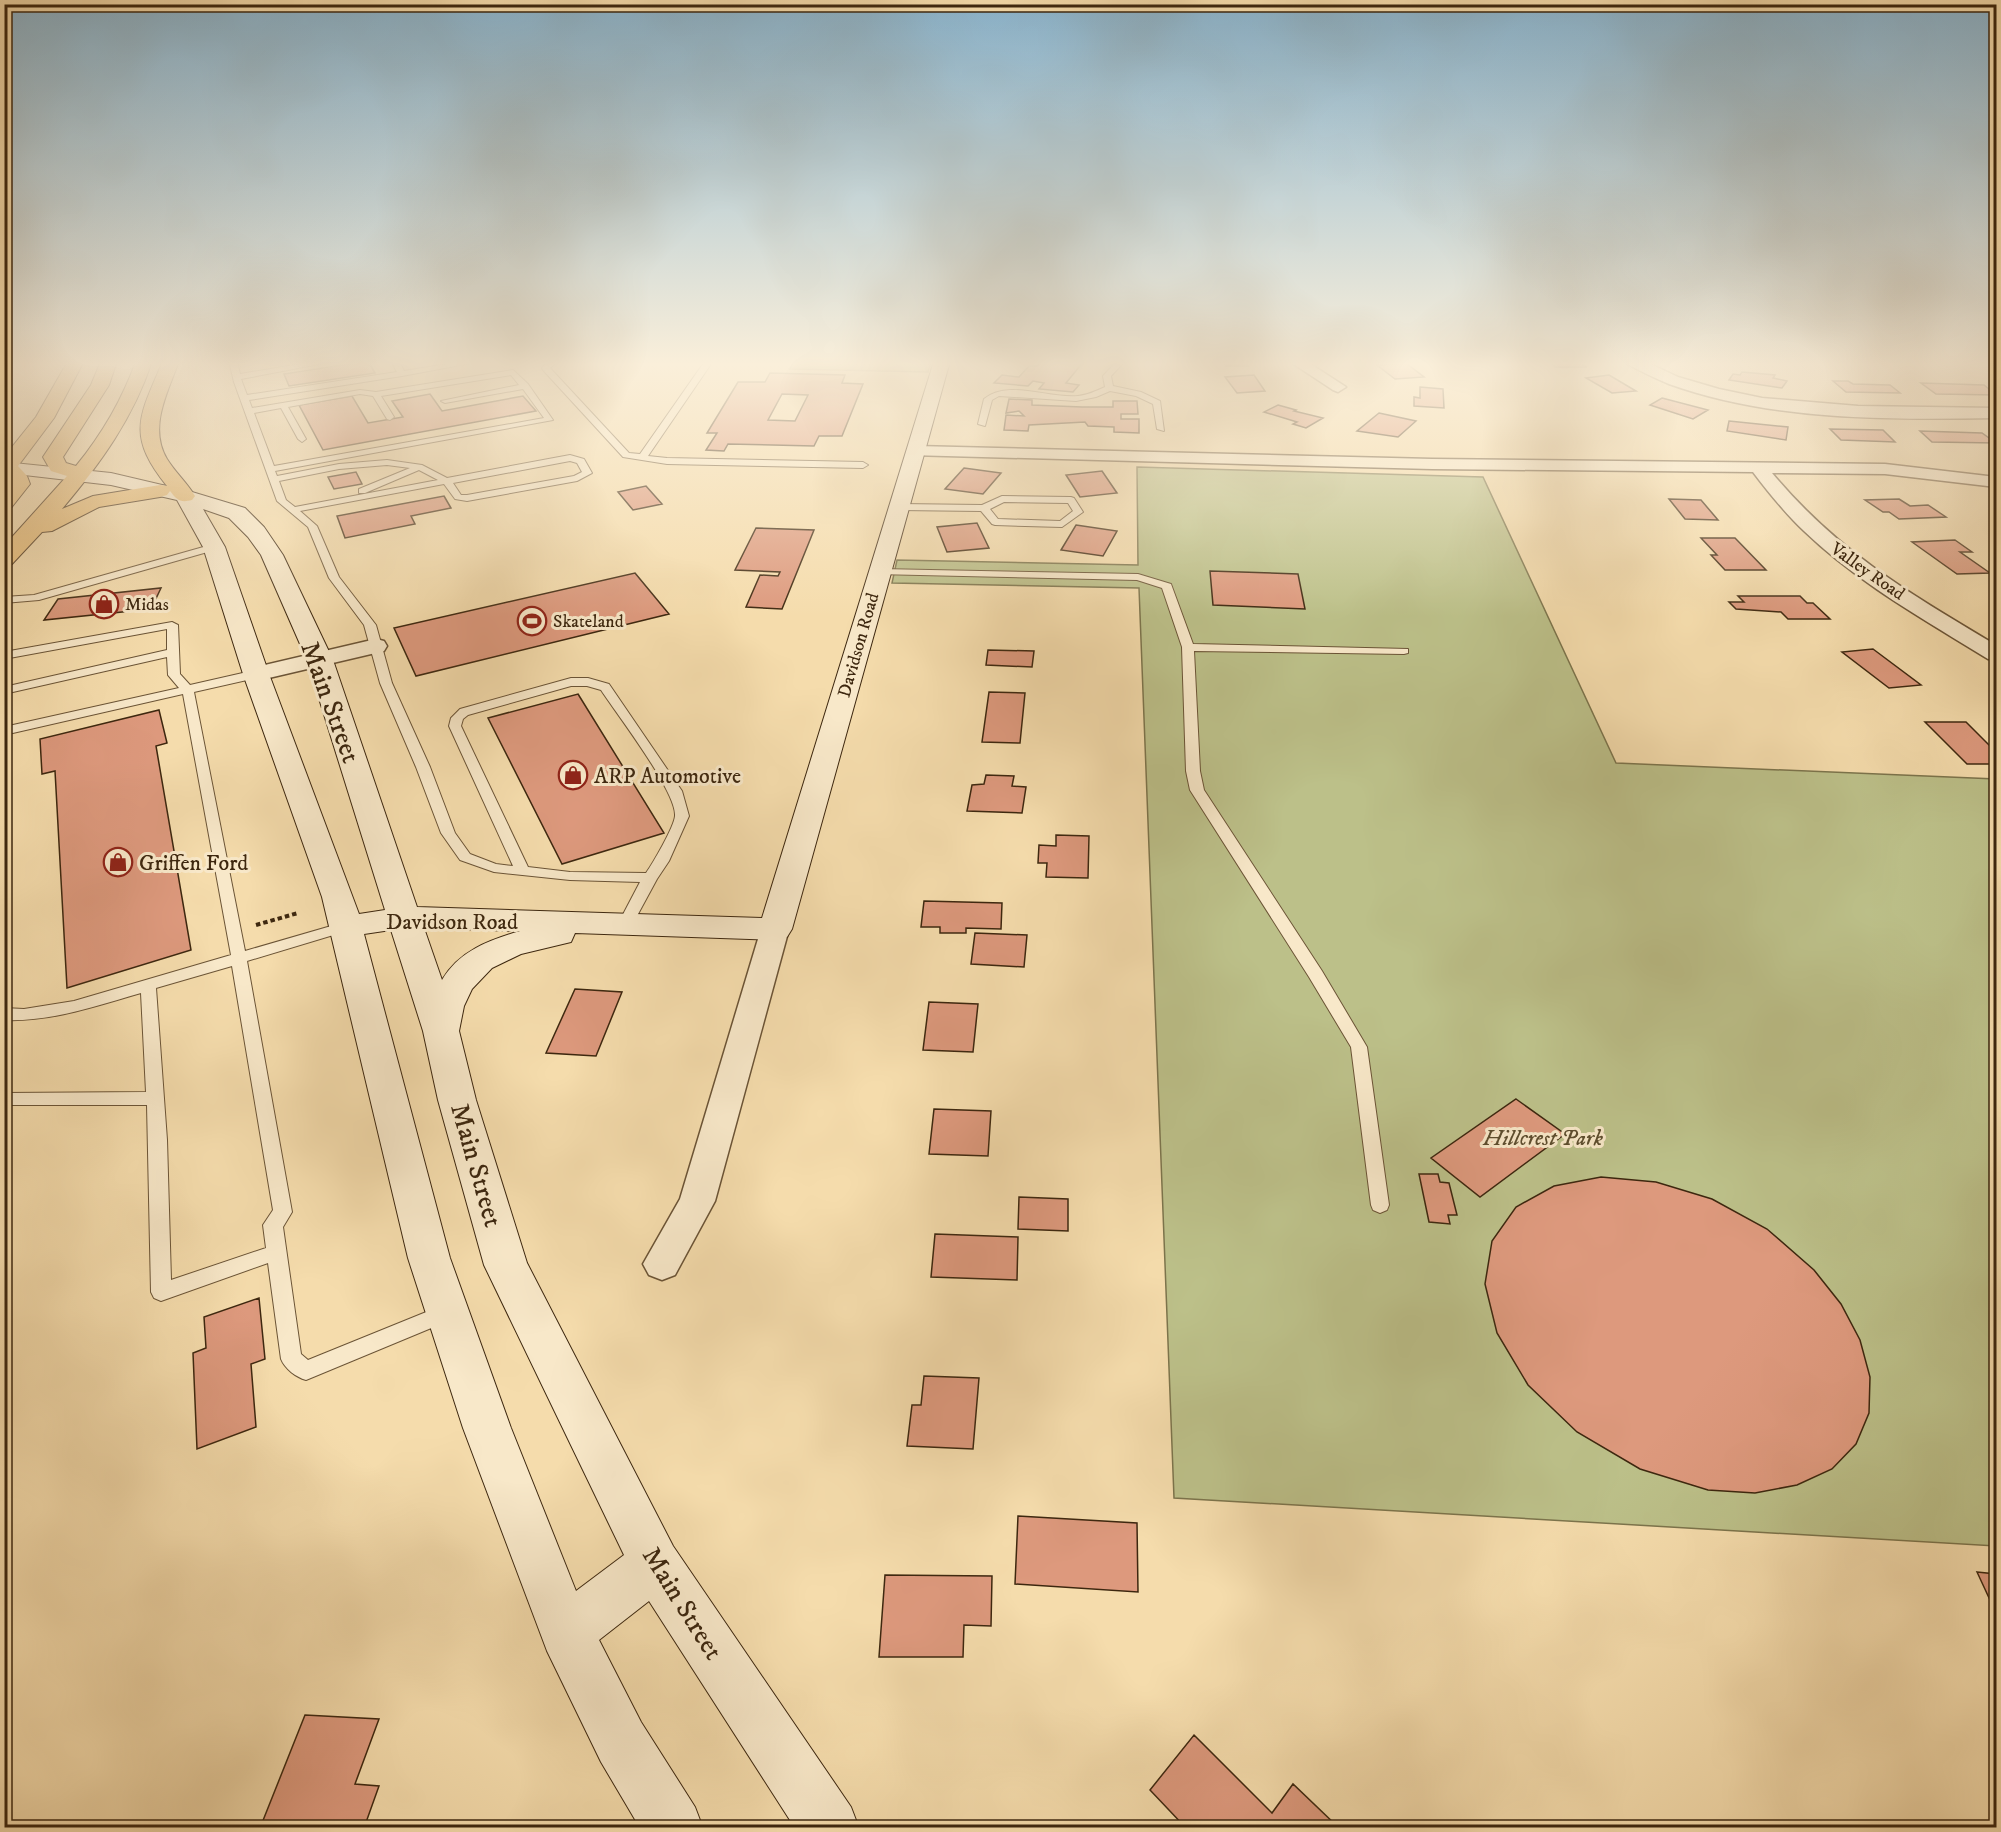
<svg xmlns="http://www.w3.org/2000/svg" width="2001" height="1832" viewBox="0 0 2001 1832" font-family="'IM FELL DW Pica',serif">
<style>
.green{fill:#bcc089;stroke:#7c744c;stroke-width:1.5}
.building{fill:#dd997d;stroke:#3d270f;stroke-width:1.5;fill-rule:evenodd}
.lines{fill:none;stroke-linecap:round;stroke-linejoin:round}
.lane-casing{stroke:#6b5436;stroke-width:2}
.street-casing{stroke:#6b5436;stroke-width:3}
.secondary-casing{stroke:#3d270f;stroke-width:2}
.primary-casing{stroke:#3d270f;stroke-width:2}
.path{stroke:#3d270f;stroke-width:4;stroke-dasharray:4.5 3;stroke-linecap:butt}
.lane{fill:#f8e8c9;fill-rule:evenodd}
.street{fill:#f8e8c9;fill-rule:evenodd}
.secondary{fill:#f8e8c9;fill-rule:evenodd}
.primary{fill:#eabe76;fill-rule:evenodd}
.labels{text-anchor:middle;stroke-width:6;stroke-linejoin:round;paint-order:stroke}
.far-street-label{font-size:18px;fill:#3d270f;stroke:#f8e8c9}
.far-poi-label{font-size:18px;fill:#3d270f;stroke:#f8e8c9;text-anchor:start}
.poi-label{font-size:22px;fill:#3d270f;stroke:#f8e8c9;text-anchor:start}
.street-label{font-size:22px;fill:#3d270f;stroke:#f8e8c9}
.park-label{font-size:22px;font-style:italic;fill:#5d4d2e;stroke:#f8e8c9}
.near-street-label{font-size:27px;fill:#3d270f;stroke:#f8e8c9}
</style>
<rect width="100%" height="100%" fill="#f5dcac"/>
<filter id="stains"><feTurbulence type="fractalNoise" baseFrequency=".00333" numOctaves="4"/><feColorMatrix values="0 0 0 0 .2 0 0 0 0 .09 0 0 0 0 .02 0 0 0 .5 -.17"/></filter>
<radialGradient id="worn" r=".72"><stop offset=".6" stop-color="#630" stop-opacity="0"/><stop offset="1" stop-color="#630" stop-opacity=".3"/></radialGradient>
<!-- green -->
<path class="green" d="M794,361H931L928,372L790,369Z
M1137,467L1483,477L1616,763L1996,779V1546L1174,1498L1139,588L892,583L897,560L1138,565Z"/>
<!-- building -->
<path class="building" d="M368,361L375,373L289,386L284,374Z
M1035,361H1084L1066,383L1079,385L1073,392L1039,389L1044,383L1033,381L1028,386L994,383L1002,375L1019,377L1029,366H1037L1042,362Z
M1216,361H1243L1248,366H1226L1222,361Z
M1550,361H1576L1587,367H1555Z
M1406,363L1424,377L1395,379L1377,365Z
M1742,372L1775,375L1773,378L1787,381L1782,388L1729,380L1733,374L1740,375Z
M770,373L845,375L842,383L863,384L842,436H819L814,446L728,444L724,451L706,450L717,433H707L738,382H765ZM782,394L808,395L795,421L768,420Z
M1254,375L1265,391L1237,393L1225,377Z
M1609,375L1636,391L1612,393L1586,378Z
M1833,381H1848L1853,384L1890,385L1900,393L1846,392Z
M1921,383L1984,385L1996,395L1936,394Z
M1420,387L1443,389L1444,408L1414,406V397L1420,398Z
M430,394L442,411L523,396L536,411L323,450L299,405L352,396L368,423L403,417L392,401Z
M1662,398L1708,410L1693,419L1650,405Z
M1009,399L1032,400V405L1082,407H1113V401H1137L1138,414H1121V419H1139V433L1114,432V427L1088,426L1085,422L1029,425L1028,431L1004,430L1006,415L1024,416L1019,411L1006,413Z
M1278,405L1296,410L1294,411L1323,418L1306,428L1293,424L1297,422L1264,412Z
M1379,413L1416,421L1398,437L1357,431Z
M1729,421L1788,427L1786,440L1727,431Z
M1830,429L1883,430L1895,442L1841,440Z
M1920,431L1982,433L1996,443L1932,442Z
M964,468L1001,473L983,494L945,489Z
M1102,471L1117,493L1080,497L1066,475Z
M356,472L362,484L334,489L328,477Z
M646,486L662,504L633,510L618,492Z
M444,496L451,508L411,516L415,524L345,538L337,516Z
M1669,499L1701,500L1718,520L1685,519Z
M1899,499L1910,506L1928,505L1946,517L1899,519L1889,512H1883L1865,500Z
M977,523L989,548L947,552L937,527Z
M1076,525L1117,531L1103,556L1061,550Z
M756,528L814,530L782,609L746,607L760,575L778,576L780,572L735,570Z
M1701,538H1735L1766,570H1725L1711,555H1717Z
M1955,540L1972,552H1960L1990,573L1957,574L1912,542Z
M1210,571L1298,574L1305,609L1213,605Z
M635,573L669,614L416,676L394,628Z
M161,588L151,609L44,620L58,599Z
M1738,596H1800L1807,603H1813L1830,619H1788L1781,612L1736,609L1729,602H1744Z
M1873,649L1921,685L1889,688L1842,652Z
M988,650L1034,651L1032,667L986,665Z
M989,692L1025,693L1020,743L982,742Z
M578,694L664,833L562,864L488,718Z
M159,710L167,743L156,746L191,950L67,988L55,771L42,774L40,739Z
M1925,722H1966L1996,752V764H1967Z
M986,775L1014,776L1012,786L1026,787L1022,813L967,811L972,785L984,784Z
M1056,835L1089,836L1088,878L1046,877L1047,863H1038L1039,845L1056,846Z
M924,901L1002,903L1001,929L966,928V933H940V927H921Z
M975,933L1027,935L1024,967L971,964Z
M575,989L622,992L596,1056L546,1053Z
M929,1002L978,1004L973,1052L923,1050Z
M1516,1099L1565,1134L1480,1197L1431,1158Z
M934,1109L991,1111L988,1156L929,1154Z
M1419,1174H1438L1440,1182L1449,1183L1457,1215H1448L1450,1224L1429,1222Z
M1601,1177L1656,1182L1712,1199L1767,1229L1814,1270L1841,1304L1860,1340L1870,1377L1869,1413L1856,1444L1832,1469L1797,1485L1755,1493L1708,1490L1640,1469L1577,1432L1528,1385L1497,1333L1485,1284L1492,1241L1516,1207L1554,1186Z
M1019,1197L1068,1199V1231L1018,1229Z
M935,1234L1018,1237L1017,1280L931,1277Z
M259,1298L265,1359L251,1364L256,1427L197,1449L193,1353L206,1348L204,1317Z
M924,1376L979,1378L973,1449L907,1446L912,1405H921Z
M1018,1516L1137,1523L1138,1592L1015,1584Z
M1977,1572L1996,1574V1613Z
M885,1575L992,1576L991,1626L964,1625L963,1657H879Z
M305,1715L379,1719L355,1784L379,1786L364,1828H260Z
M1194,1735L1272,1813L1293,1784L1339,1828H1186L1150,1790Z"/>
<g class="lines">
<!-- lane casing -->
<g class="lane-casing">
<path id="lane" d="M229,361H237L240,374L318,361H335L241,379L247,395L397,372L391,361H399L404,371L465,361H482L402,376L249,400L252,408L360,390L376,392L513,370L528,384L553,420L275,471L277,476L339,464L387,460L422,465L447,478L570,455L584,459L592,473L577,481L467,501L455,499L444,484L300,511L317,526L339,577L376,625L392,683L430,767L455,833L470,854L496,864L513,866L449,726L451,718L460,709L571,678H588L609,684L682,791L689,816L669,861L657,879L631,927H621L618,924L640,882L570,880L494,872L460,860L441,833L416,767L380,683L364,625L329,578L308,527L277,501L234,382ZM511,375L519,385L441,401L445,403L523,389L544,418L274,466L254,413L281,408L298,439L302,442L306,439L288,407L360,394L373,396L387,419L390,420L394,417L381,396ZM570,461L577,463L582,472L574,476L467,495H461L453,483ZM387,465L410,468L359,489V493H365L419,470L438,480L295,507L286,500L279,481L339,469ZM571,686H587L601,690C616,713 677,792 675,816C674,827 653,863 646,873L570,872L528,867L461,726L463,719L468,715Z
M549,361H557L550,368L629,453L640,454L705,361H713L648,456L667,458L863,462L868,465L863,468L667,464L623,457L543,370L542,368Z
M1117,361H1125L1111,376L1113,386L1141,392L1160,401L1164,431L1157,429L1153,404L1136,396L1110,391L1096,397L1076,401L999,396L992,400L985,426L978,424L984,399C1008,379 1049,399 1078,396C1088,395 1096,391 1105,387L1103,376Z
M1002,496L1071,497L1074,498L1083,512L1062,527L995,525L992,524L981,511L899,510L894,507L899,504L982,505ZM1004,502L1068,503L1073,511L1060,521L998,519L990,509Z
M214,544L218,545V549L39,600L4,603V597L34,595Z
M880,569L1138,574L1171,584L1193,644L1408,649V653L1404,654L1194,651L1200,771L1204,790L1322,971L1367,1047L1389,1205L1387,1210L1380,1213L1373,1210L1371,1205L1351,1047L1309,977L1190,790L1186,771L1182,647L1162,588L1137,580L876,574V570Z
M172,622L178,625L180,674L190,685L256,670L262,674L260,677L194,692L245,951L345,922L353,927L350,930L247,961L292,1212L283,1227L301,1354L308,1360L446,1304L453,1307L456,1313L453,1319L306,1380C296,1377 285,1369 281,1359L268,1263L161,1301L154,1298L151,1292L147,1105H4V1093L146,1092L141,993C96,1006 51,1022 4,1020V1008L24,1009L74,1001L231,955L183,694L4,735V727L179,688L168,675L167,657L4,694V687L167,650V629L4,659V652ZM232,966L273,1210L263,1225L266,1248L171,1280L167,1140L156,988Z
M4,638L11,641L4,645Z"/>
</g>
<!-- street casing -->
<g class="street-casing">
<path id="street" d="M1289,361H1306L1346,387L1338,392L1333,390Z
M1625,361H1644L1678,377L1719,389L1762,398L1858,406L1996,408V418C1888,420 1772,421 1669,384C1654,378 1641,371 1627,364Z
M916,446L1432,459L1885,464L1996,477V487L1885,474L1772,473C1838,552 1909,593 1996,645V660L1988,659C1925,620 1858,583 1804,531C1785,513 1769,493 1753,472L1432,469L910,455L908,451L910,447Z
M376,639L384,641L387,646L384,651L256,681L248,679L245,674L248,669Z
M775,920L785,922L789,929L715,1201L675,1275L662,1280L649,1275L643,1264L680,1199L761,929L765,922Z"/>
</g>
<!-- secondary casing -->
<g class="secondary-casing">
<path id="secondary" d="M934,361H950L792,929L787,937L775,940L575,933L571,942L521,954L492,968L472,989L464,1006L459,1031L476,1100L527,1263L673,1546L851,1807L859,1828H795L649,1601L599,1640L641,1722L695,1807L703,1828H640L601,1762L547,1651L463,1428L408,1258L322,897L243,674L203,547L177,500L111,485L7,473L4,472V462L111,473L192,492L245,508L264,527L283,555L333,660L417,907L762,918ZM203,509L229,518L248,537L261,555L307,660L385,910L359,914L269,674L225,547ZM424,928L520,931C489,940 459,951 442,980ZM391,930L423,1031L438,1100L484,1265L624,1555L576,1591L511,1428L450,1258L364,934Z"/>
</g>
<!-- primary casing -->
<g class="primary-casing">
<path id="primary" d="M68,361H84L54,418L18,466L27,476L30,484L11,508L4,510V490L10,484L4,476V457L36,417Z
M101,361H117L109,385L63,457L66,463L76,466C102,434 122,400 136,361H152C134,417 100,464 62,509L93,496L160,485L167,486C126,435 139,417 163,361H179C168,392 148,427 167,459C175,472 187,483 195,496L192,500C180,503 177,500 170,491L167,495L160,497L99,507L52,531L42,532L12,564L4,566V546L67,476L51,471L43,457L91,385Z"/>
</g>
<!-- path -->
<path class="path" d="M256,925L298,913"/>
<!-- lane -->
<use href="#lane" class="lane"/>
<!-- street -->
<use href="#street" class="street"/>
<!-- secondary -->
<use href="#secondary" class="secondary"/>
<!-- primary -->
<use href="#primary" class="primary"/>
</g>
<!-- sky -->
<linearGradient id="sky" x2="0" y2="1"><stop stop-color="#8ab6d1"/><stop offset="0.59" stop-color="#faefda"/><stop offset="1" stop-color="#faefda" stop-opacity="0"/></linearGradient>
<rect width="2001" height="617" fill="url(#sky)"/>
<!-- icons -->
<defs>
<g id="shop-ring" transform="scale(1.5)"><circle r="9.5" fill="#f8e8c9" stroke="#8f2418" stroke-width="1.5"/><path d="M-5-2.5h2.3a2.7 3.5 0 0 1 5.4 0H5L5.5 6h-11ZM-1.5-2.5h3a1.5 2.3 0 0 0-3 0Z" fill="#8f2418"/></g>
<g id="stadium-ring" transform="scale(1.5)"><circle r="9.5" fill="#f8e8c9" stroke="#8f2418" stroke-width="1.5"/><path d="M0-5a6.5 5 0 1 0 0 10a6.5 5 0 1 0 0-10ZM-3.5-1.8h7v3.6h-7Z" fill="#8f2418"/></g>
</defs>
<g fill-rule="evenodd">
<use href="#shop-ring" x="104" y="604"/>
<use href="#stadium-ring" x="532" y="621"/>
<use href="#shop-ring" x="573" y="775"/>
<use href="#shop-ring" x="118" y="862"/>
</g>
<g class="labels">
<!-- far-street labels -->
<g class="far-street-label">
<text transform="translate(1868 571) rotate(35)" y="6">Valley Road</text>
<text transform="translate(858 645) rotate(-74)" y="6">Davidson Road</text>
</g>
<!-- far-poi labels -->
<g class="far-poi-label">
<text x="125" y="610">Midas</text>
<text x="553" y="627">Skateland</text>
</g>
<!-- poi labels -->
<g class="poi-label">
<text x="594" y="783">ARP Automotive</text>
<text x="139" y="870">Griffen Ford</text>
</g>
<!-- street labels -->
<g class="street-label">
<text x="452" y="929">Davidson Road</text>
</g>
<!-- park labels -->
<g class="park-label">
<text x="1543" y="1145">Hillcrest Park</text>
</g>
<!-- near-street labels -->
<g class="near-street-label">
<text transform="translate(331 702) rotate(70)" y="9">Main Street</text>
<text transform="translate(477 1165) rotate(74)" y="9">Main Street</text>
<text transform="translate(683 1603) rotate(58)" y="9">Main Street</text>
</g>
</g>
<!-- margin -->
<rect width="2001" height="1832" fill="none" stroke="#f5dcac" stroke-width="24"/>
<rect x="6" y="6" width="1989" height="1820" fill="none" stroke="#3d270f" stroke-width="3"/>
<rect x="12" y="12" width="1977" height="1808" fill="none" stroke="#3d270f" stroke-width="1.5"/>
<rect width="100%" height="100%" filter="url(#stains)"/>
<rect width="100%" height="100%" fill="url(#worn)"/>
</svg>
